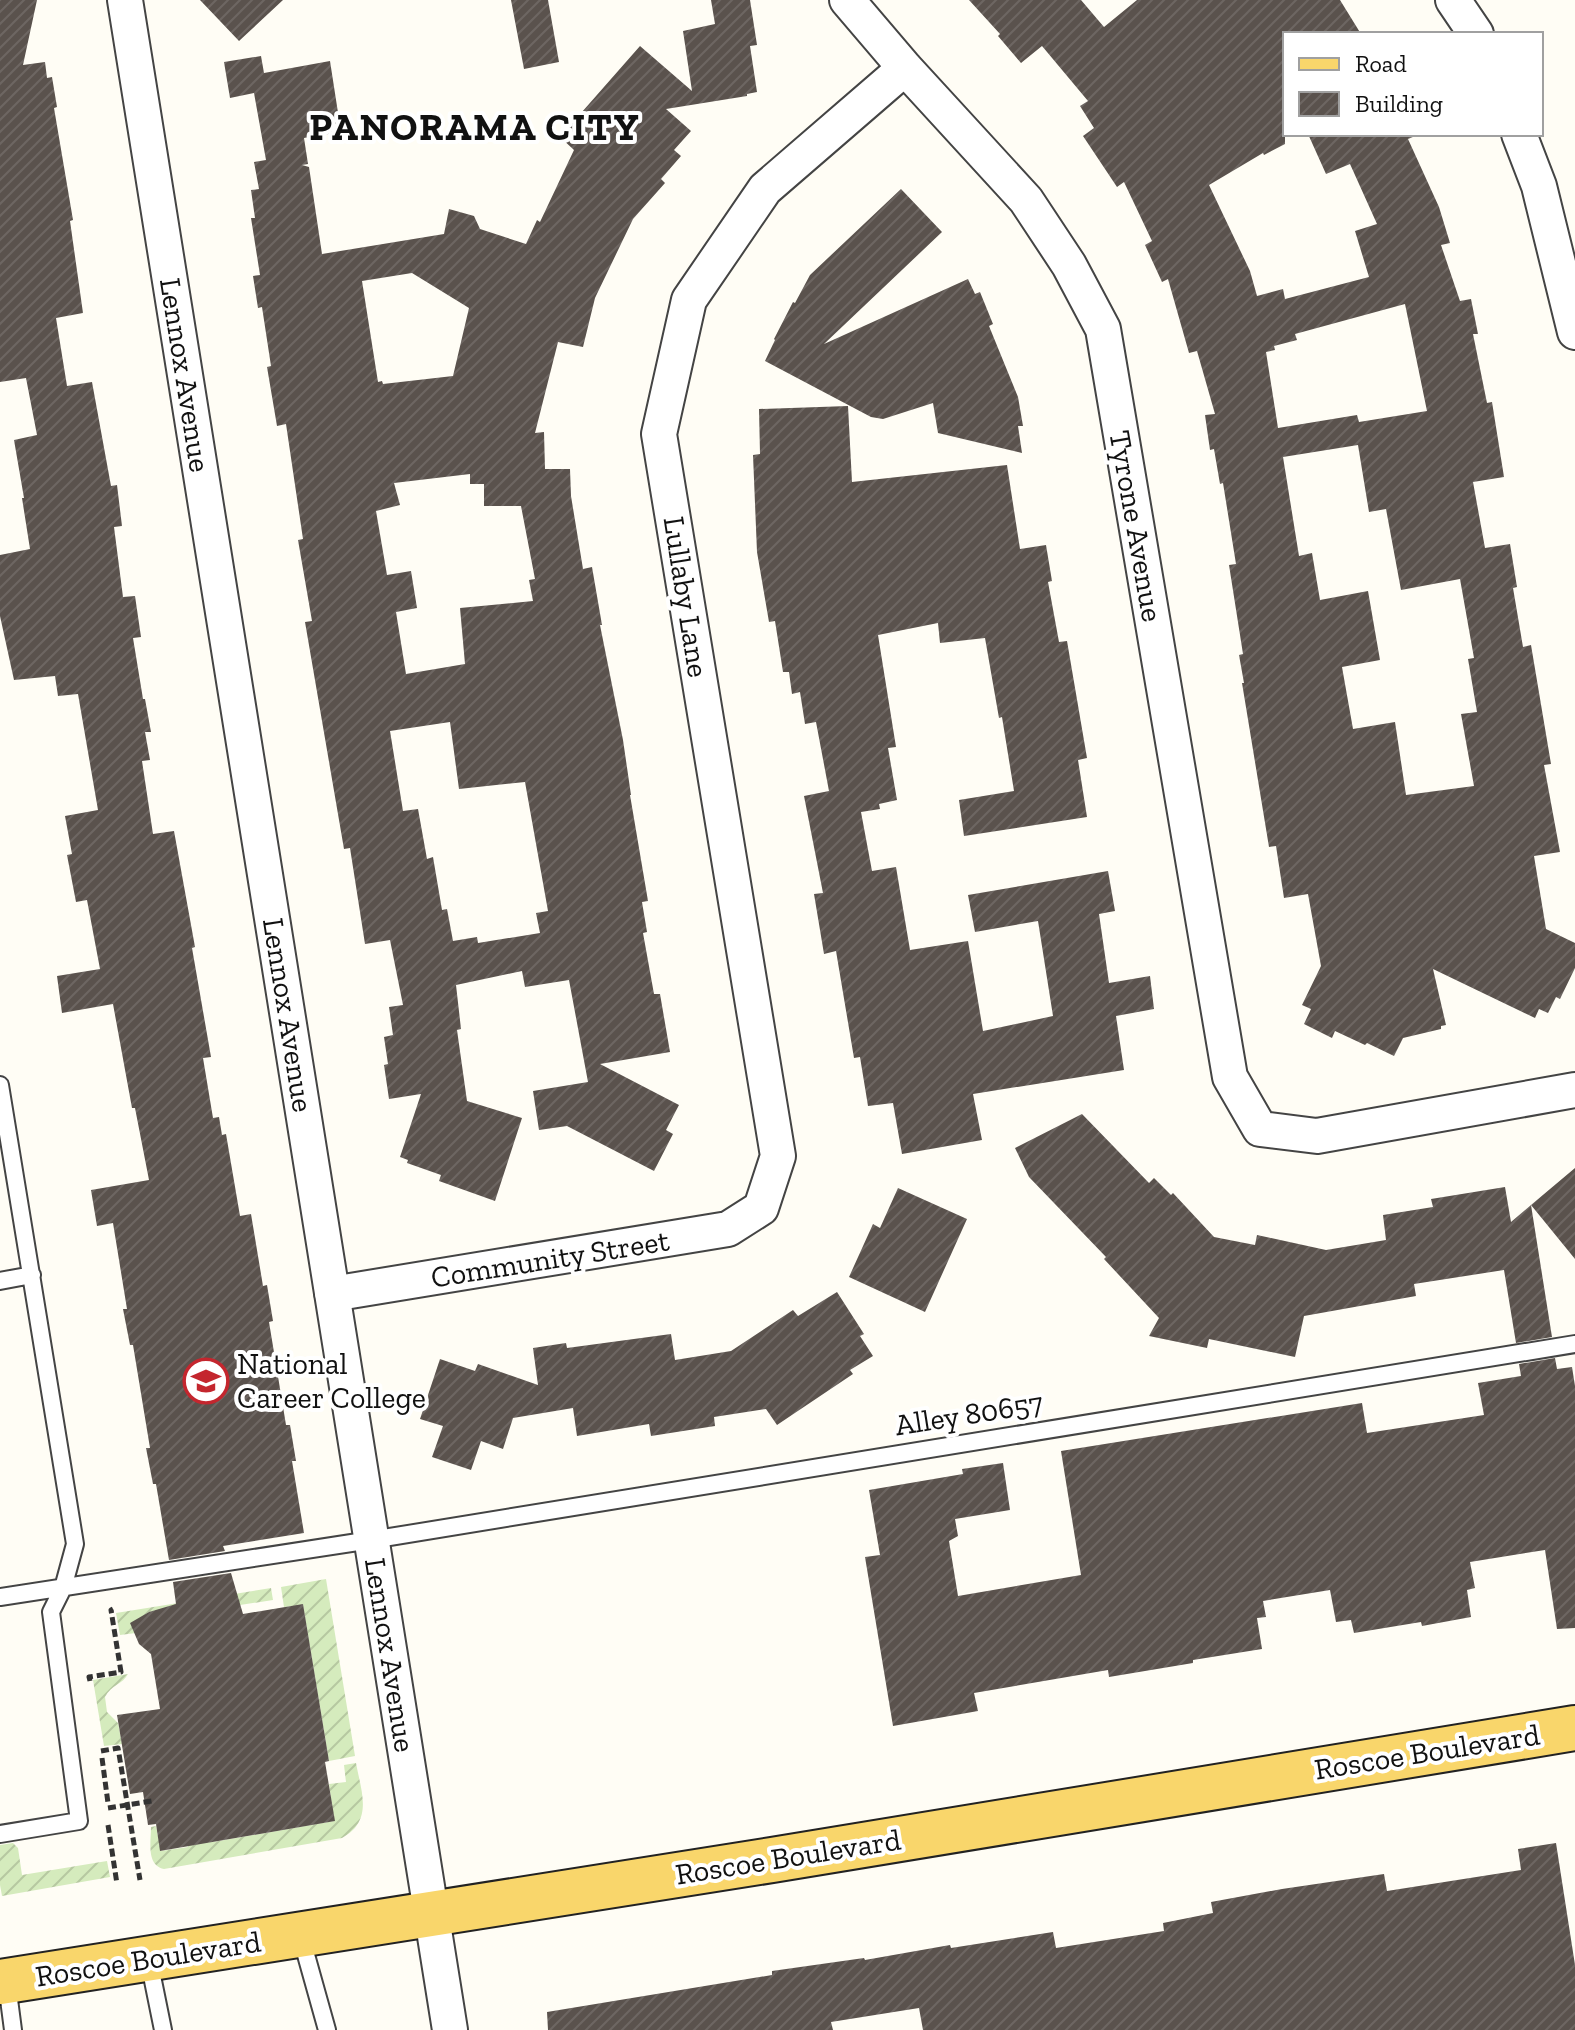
<svg xmlns="http://www.w3.org/2000/svg" width="1575" height="2030" viewBox="0 0 1575 2030" font-family="'Zilla Slab',serif">
<style>
.garden{fill:url(#garden-furrows)}
.building{fill:url(#building-hatch);fill-rule:evenodd}
.lines{fill:none;stroke-linecap:round;stroke-linejoin:round}
.service-casing{stroke:#444;stroke-width:20}
.minor-casing{stroke:#444;stroke-width:38}
.primary-casing{stroke:#222;stroke-width:48}
.path{stroke:#333;stroke-width:5;stroke-dasharray:8 4;stroke-linecap:butt}
.service{stroke:#fff;stroke-width:16}
.minor{stroke:#fff;stroke-width:34}
.primary{stroke:#f9d66b;stroke-width:44}
.labels{text-anchor:middle;stroke-width:8;stroke-linejoin:round;paint-order:stroke}
.street-label{font-size:30px;fill:#111;stroke:#fff}
.poi-label{font-size:30px;fill:#111;stroke:#fff;text-anchor:start}
.district-label{font-size:38px;font-weight:bold;letter-spacing:2px;fill:#111;stroke:#fff}
</style>
<defs>
<pattern id="garden-furrows" width="10" height="10" patternUnits="userSpaceOnUse" patternTransform="scale(2)"><rect width="10" height="10" fill="#d5ebbd"/><path d="M-1 1l2-2M0 10L10 0M9 11l2-2" fill="none" stroke="#b6c8a1"/></pattern>
<pattern id="building-hatch" width="6" height="6" patternUnits="userSpaceOnUse" patternTransform="scale(2)"><rect width="6" height="6" fill="#5a524d"/><path d="M-1 1l2-2M0 6l6-6M5 7l2-2" fill="none" stroke="#6d6662"/></pattern>
</defs>
<rect width="100%" height="100%" fill="#fffdf5"/>
<!-- garden -->
<path class="garden" d="M326,1579L355,1756L329,1761L303,1605L284,1607L281,1587Z
M271,1588L273,1600L240,1605L149,1612C140,1617 137,1623 136,1633L120,1635L116,1613Z
M128,1674C123,1684 111,1685 105,1697L107,1712L118,1723L122,1744L104,1746L93,1680Z
M356,1763C361,1791 374,1821 342,1838L164,1869C146,1865 151,1842 151,1827L156,1826L161,1851L188,1847L187,1839L213,1842L334,1821L329,1784L346,1782L344,1765Z
M13,1843L18,1848L22,1875L107,1861L110,1877L2,1896L0,1885V1845Z"/>
<!-- building -->
<path class="building" d="M0,0H37L23,65L45,62L47,78L52,77L57,107L54,108L73,220L70,221L83,313L56,318L67,386L92,382L111,486L117,485L122,526L114,527L123,597L135,596L141,637L133,638L143,699H145L151,732H145L150,760L142,761L153,834L174,831L195,947L192,948L211,1057L203,1058L213,1118L219,1117L222,1135L226,1134L240,1216L251,1214L263,1286L267,1285L273,1321L269,1322L286,1425H290L296,1461H292L304,1533L223,1546L225,1551L169,1560L156,1484H153L146,1448H150L133,1345H130L123,1309H127L113,1223L97,1226L91,1190L149,1180L135,1108H132L113,1004L62,1013L57,976L100,969L87,900L76,902L67,855L72,854L65,816L98,810L78,694L58,696L55,676L14,680L0,616V555L30,549L22,498H24L14,440L37,435L26,378L0,382Z
M200,0H283L239,41Z
M511,0H548L559,62L524,69Z
M711,0H750L757,45L750,46L757,92L747,94V96L666,109L691,131L674,150L681,156L661,179L665,183L633,219L595,298L583,347L558,342L535,433L544,432L545,469H570L571,496L583,569L592,567L602,625H600L623,740L631,795H630L648,901L642,902L647,932L643,933L654,994H660L670,1052L600,1064L679,1105L666,1130L673,1134L654,1171L567,1126L539,1130L533,1091L588,1082L569,980L525,987L522,971L456,985L461,1029L457,1030L467,1101L522,1118L495,1201L439,1181L441,1175L407,1163L408,1160L400,1157L421,1094L389,1099L384,1065L388,1064L384,1037L393,1035L389,1007L403,1005L390,940L365,944L350,848L344,849L305,622L312,621L298,540L303,539L286,424L277,426L267,367L271,366L262,307L258,308L253,276L260,275L251,218H255L251,190L259,189L254,162L266,160L254,93L230,98L224,62L261,56L264,73L330,61L341,132L304,138L308,164L302,165L309,167L322,254L444,234L449,209L474,216L480,229L526,244L537,220L540,222L574,150L560,137L640,46L692,91L683,31L715,24ZM412,273L469,308L453,376L383,384L382,381L378,382L362,281ZM470,474V484H484V506H521L535,579L529,580L533,601L460,608L465,664L406,674L396,612L417,608L411,571L387,575L376,511L400,505L394,483ZM450,722L459,789L525,782L548,911L536,913L540,933L478,943L477,937L453,941L447,909L442,910L433,857L427,859L418,809L403,811L390,731Z
M969,0H1081L1104,27L1137,0H1340L1361,34H1285V144L1264,155L1263,153L1209,185L1250,271L1257,296L1283,289L1285,299L1369,277L1355,231L1377,224L1350,164L1326,174L1308,134H1420L1408,139L1439,207L1450,243L1441,245L1460,301L1471,299L1478,334H1473L1487,403L1492,402L1504,477L1473,482L1485,548L1510,544L1517,587L1513,588L1523,647L1531,645L1551,764L1544,765L1560,852L1534,856L1546,929L1575,943V968L1560,999L1556,997L1548,1013L1539,1009L1535,1018L1433,969L1446,1025L1441,1026V1029L1403,1038L1394,1056L1367,1043L1365,1045L1335,1031L1332,1038L1304,1024L1311,1009L1302,1005L1321,966L1308,894L1284,898L1276,846L1269,847L1242,683H1244L1239,655L1243,654L1229,565L1236,564L1223,483L1220,484L1214,449L1210,450L1205,415L1215,414L1197,351L1189,353L1168,279L1162,282L1145,245L1152,241L1124,182L1117,187L1083,136L1094,128L1080,106L1088,101L1042,46L1021,63L998,36L1000,34ZM1405,304L1427,411L1359,422L1357,415L1278,428L1266,352L1275,350L1274,346L1297,340L1295,334ZM1358,445L1369,512L1386,509L1401,590L1460,579L1474,658L1468,659L1477,712L1461,714L1474,786L1406,795L1395,722L1353,729L1342,667L1380,660L1368,591L1320,600L1312,553L1299,556L1283,457Z
M901,189L942,232L824,344L968,279L975,294L980,292L993,324L989,326L1018,397L1023,426H1018L1022,453L938,433L933,403L883,419L871,417L765,361L775,340L774,339L793,302L795,303L810,275Z
M848,406L852,482L1007,465L1020,549L1046,545L1052,581L1048,582L1059,642L1067,641L1087,758L1078,760L1087,817L964,836L959,800L1014,791L1002,717L999,718L985,638L940,643L938,623L878,635L896,747L888,748L897,800L879,804L880,809L861,812L872,871L896,867L910,950L968,941L983,1031L1053,1016L1038,921L975,932L968,895L1108,871L1115,911L1099,914L1109,983L1150,976L1154,1009L1116,1016L1124,1070L973,1094L982,1140L902,1154L893,1103L868,1106L860,1057L854,1058L836,951L824,954L814,894L823,893L804,796L829,791L816,722L805,724L800,692L792,694L789,672H783L775,621L769,622L757,552L753,455L760,454L759,409Z
M1082,1114L1149,1183L1154,1178L1171,1195L1173,1193L1214,1237L1255,1245L1257,1235L1326,1250L1386,1240L1383,1215L1433,1207L1431,1199L1505,1187L1511,1222L1531,1205L1552,1337L1516,1343L1504,1270L1414,1284L1416,1296L1304,1316L1295,1357L1209,1339L1207,1348L1149,1336L1159,1318L1104,1259L1106,1257L1029,1177L1015,1148Z
M1575,1168V1259L1531,1205Z
M898,1188L967,1219L925,1312L849,1277L873,1224L880,1228Z
M837,1292L864,1334L860,1336L873,1356L850,1370L853,1374L777,1425L766,1409L714,1417L715,1426L651,1436L649,1424L577,1436L573,1408L513,1418L503,1449L481,1441L471,1470L432,1457L443,1426L420,1419L440,1359L475,1371L478,1364L538,1385L533,1348L566,1343L567,1348L671,1334L675,1360L731,1351L793,1310L798,1316Z
M1555,1358L1557,1369L1572,1367L1575,1386V1628L1557,1629L1545,1550L1470,1562L1475,1588L1467,1590L1471,1617L1422,1626L1421,1622L1354,1633L1351,1620L1336,1622L1330,1590L1263,1601L1266,1617L1257,1618L1262,1649L1193,1660V1663L1109,1677L1108,1670L974,1693L978,1711L893,1726L865,1557L880,1555L869,1490L963,1474L962,1469L1003,1463L1010,1510L955,1519L958,1536L949,1541L958,1596L1081,1575L1061,1451L1362,1403L1367,1433L1484,1415L1478,1383L1521,1376L1519,1364Z
M231,1573L243,1614L303,1604L329,1761L325,1762L335,1821L160,1851L156,1824L148,1825L143,1792L130,1794L117,1715L160,1709L151,1654L139,1644L130,1623L149,1612L176,1604L173,1582Z
M1556,1843L1575,1965V2030H923L919,2008L831,2022L833,2030H548L547,2012L772,1975V1971L864,1958L865,1960L950,1945L951,1948L1053,1932L1056,1948L1164,1931L1163,1923L1213,1913L1211,1902L1282,1889L1384,1874L1387,1891L1521,1870L1518,1849Z"/>
<g class="lines">
<!-- service casing -->
<g class="service-casing">
<path id="service" d="M0,1085L75,1544L63,1588L51,1612L79,1821L0,1834
M0,1281L32,1275
M0,1597L371,1540L1575,1344
M301,1937L327,2030
M149,1961L163,2030
M7,1984L13,2030"/>
</g>
<!-- minor casing -->
<g class="minor-casing">
<path id="minor" d="M125,0L450,2030
M847,0L905,68L1026,200L1069,265L1103,329L1230,1077L1260,1129L1317,1136L1575,1090
M1453,0L1476,34
M1519,134L1539,186L1575,332
M332,1294L728,1229L761,1208L778,1156L659,434L689,300L765,189L905,68"/>
</g>
<!-- primary casing -->
<g class="primary-casing">
<path id="primary" d="M0,1982L772,1860L1575,1728"/>
</g>
<!-- path -->
<path class="path" d="M90,1681L89,1677L121,1672L111,1610L113,1609
M101,1751L118,1748L140,1880
M102,1758L108,1803
M108,1808L152,1801
M108,1825L117,1884"/>
<!-- service -->
<use href="#service" class="service"/>
<!-- minor -->
<use href="#minor" class="minor"/>
<!-- primary -->
<use href="#primary" class="primary"/>
</g>
<!-- icons -->
<defs>
<g id="school-ring" transform="scale(2.3)"><circle r="9.5" fill="#fff" stroke="#c4262e" stroke-width="1.5"/><path d="M0-5L7-2L0 1L-7-2ZM-4 1L0 2.5L4 1V4Q0 6-4 4Z" fill="#c4262e"/></g>
</defs>
<g fill-rule="evenodd">
<use href="#school-ring" x="206" y="1381"/>
</g>
<g class="labels">
<!-- street labels -->
<g class="street-label">
<text transform="translate(185 375) rotate(81)" y="10">Lennox Avenue</text>
<text transform="translate(1136 526) rotate(80)" y="10">Tyrone Avenue</text>
<text transform="translate(686 597) rotate(81)" y="10">Lullaby Lane</text>
<text transform="translate(288 1015) rotate(81)" y="10">Lennox Avenue</text>
<text transform="translate(550 1259) rotate(-9)" y="10">Community Street</text>
<text transform="translate(969 1414) rotate(-9)" y="10">Alley 80657</text>
<text transform="translate(390 1655) rotate(81)" y="10">Lennox Avenue</text>
<text transform="translate(1427 1752) rotate(-9)" y="10">Roscoe Boulevard</text>
<text transform="translate(788 1857) rotate(-9)" y="10">Roscoe Boulevard</text>
<text transform="translate(148 1959) rotate(-9)" y="10">Roscoe Boulevard</text>
</g>
<!-- poi labels -->
<g class="poi-label">
<text x="237" y="1374">National<tspan x="237" dy="34">Career College</tspan></text>
</g>
<!-- district labels -->
<g class="district-label">
<text x="475" y="140">PANORAMA CITY</text>
</g>
</g>
<!-- legend -->
<rect x="1283" y="32" width="260" height="104" fill="#ffffff" stroke="#a0a0a0" stroke-width="2"/>
<rect x="1299" y="58" width="40" height="12" fill="#f9d66b" stroke="#a0a0a0" stroke-width="2"/>
<text x="1355" y="72" font-size="24" fill="#111111">Road</text>
<rect x="1299" y="92" width="40" height="24" fill="url(#building-hatch)" stroke="#a0a0a0" stroke-width="2"/>
<text x="1355" y="112" font-size="24" fill="#111111">Building</text>
</svg>
